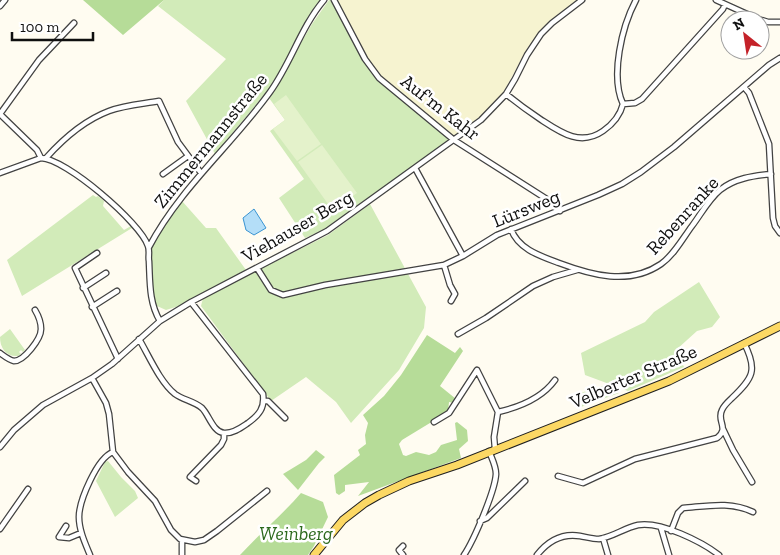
<svg xmlns="http://www.w3.org/2000/svg" width="780" height="555" viewBox="0 0 780 555" font-family="'Zilla Slab',serif">
<style>
.farmland{fill:#f6f3d0}
.green{fill:#d2ebb9}
.forest{fill:#b6dc98}
.pitch{fill:#e4f2cb}
.water{fill:#b4def8;stroke:#3993d1}
.lines{fill:none;stroke-linecap:round;stroke-linejoin:round}
.minor-casing{stroke:#424242;stroke-width:7}
.primary-casing{stroke:#202020;stroke-width:9}
.minor{stroke:#fff;stroke-width:4.5}
.primary{stroke:#fcd864;stroke-width:7}
.labels{text-anchor:middle;stroke-width:5;stroke-linejoin:round;paint-order:stroke}
.street-label{font-size:19px;fill:#0f0f0f;stroke:#fff}
.park-label{font-size:19px;font-style:italic;fill:#2c691d;stroke:#fff}
</style>
<rect width="100%" height="100%" fill="#fffcf1"/>
<!-- farmland -->
<path class="farmland" d="M338,0H577L549,22L528,47L503,93L486,112L451,139L372,74Z"/>
<!-- green -->
<path class="green" d="M164,0H321L274,83L215,154L186,101L226,59L158,6Z
M329,0H338L372,74L451,139L325,229L305,238L279,198L304,179L270,131L285,120L269,98L312,24Z
M93,195L96,197L98,196L104,201L103,206L124,230L131,226L132,228L22,296L7,260Z
M182,201L206,228H216L246,270L182,305L166,310L157,306L154,300L150,248L161,228Z
M370,204L426,307L424,328L399,370L351,423L336,402L306,377L271,401L201,306L203,298L328,235Z
M699,282L720,317L712,327L697,331L676,350L684,367L628,391L585,375L581,353L645,322L654,312Z
M10,329L25,350L23,352L21,350L19,352L21,354L18,356C6,357 0,348 0,337Z
M603,386L619,393L581,407L577,394Z
M108,461L121,477L135,491L138,498L115,517L96,481L105,462Z"/>
<!-- forest -->
<path class="forest" d="M83,0H164L123,35Z
M427,335L455,353L460,347L463,351L440,386L456,399L454,403L449,402L448,412L402,440L399,444L403,455L406,456L416,452L429,455L436,452L441,445L457,440L455,423L457,422L467,430L468,441L459,449L461,458L358,496L369,482L345,485V491L339,495L336,493L334,475L360,455L358,450L366,444L365,435L368,423L363,415L384,396L401,375Z
M316,450L325,457L319,463L298,490L283,474L306,460Z
M301,493L323,502L328,517L314,546L308,555H240C260,533 282,515 301,493Z"/>
<!-- pitch -->
<path class="pitch" d="M286,95L321,144L297,161L273,129L285,120L274,104Z
M322,145L357,193L333,211L298,162Z"/>
<!-- water -->
<path class="water" d="M254,209L266,228L254,235L246,230L243,218Z"/>
<g class="lines">
<!-- minor casing -->
<g class="minor-casing">
<path id="minor" d="M334,0L365,59L379,78L454,140L556,205L560,211
M716,0L758,19L768,22H780
M0,6L5,0
M744,87L749,93L769,144L773,218L775,226L780,233
M506,94C517,103 528,111 540,119C560,132 580,147 603,131C613,124 620,116 623,104L635,103L642,99L723,9L725,4
M623,104C610,76 622,26 636,0
M0,114L39,60L74,23
M0,114L37,150L41,158
M46,158C63,139 85,120 109,111C125,105 142,104 159,101L178,142L201,173
M415,168L463,256
M0,173L41,158C65,158 141,223 148,246C150,251 148,257 149,261C150,282 149,303 160,321
M163,174L188,156
M511,229C518,249 540,256 559,263C591,275 629,286 661,264C674,255 683,238 692,226C701,214 709,199 720,190C735,178 753,176 771,174
M149,247C180,188 232,145 270,92C291,63 301,27 324,0
M97,253L75,268L118,359
M444,265L450,285L455,294L451,301
M257,268L271,290L283,295L325,285L444,265L463,256L497,235L598,195L622,184L641,172L674,147L769,65L780,58
M83,288L106,273
M92,307L117,291
M458,334L486,318L533,286L553,277L577,270
M139,339C149,356 160,382 175,394C183,400 194,401 202,408C209,415 213,432 224,433C233,434 242,427 248,423C259,415 265,408 263,394L191,302
M0,353C4,356 9,360 14,361C24,361 41,339 41,329C41,323 38,315 35,310
M92,378L106,403L109,414L113,452L128,472L155,501L171,530L180,539L195,542L204,540L217,531L267,491
M264,401H268L285,418
M498,412C520,407 542,398 555,380
M434,422L449,413L477,370L498,412L494,437L495,449
M723,429L733,450L752,482
M0,447L14,430L43,405L92,378L112,364L160,321L191,302L327,231L481,120L506,94L515,79L527,55L541,34L552,23L582,0
M558,476L583,483L635,459L717,438C730,428 716,421 722,410C724,405 729,401 732,398C753,378 758,370 744,343
M196,481L190,477L221,445L224,439V433
M480,521L487,518L525,481
M66,526L59,537L69,538L81,533
M661,528L669,555
M0,529L28,489
M671,531L678,513L683,508C708,506 730,501 753,512
M603,538L608,555
M90,555C85,543 79,530 79,517C79,501 97,458 113,452
M182,555V540
M403,555L399,550L403,546
M464,555C474,540 495,491 496,474C496,466 492,459 489,451
M537,555C548,541 562,533 580,536C586,537 592,539 599,539C613,537 624,528 638,525C661,521 702,542 719,555"/>
</g>
<!-- primary casing -->
<g class="primary-casing">
<path id="primary" d="M314,555L343,520L365,503L379,495L409,481L457,465L669,381L780,326"/>
</g>
<!-- minor -->
<use href="#minor" class="minor"/>
<!-- primary -->
<use href="#primary" class="primary"/>
</g>
<g class="labels">
<!-- street labels -->
<g class="street-label">
<text transform="translate(441 107) rotate(38)" y="7">Auf'm Kahr</text>
<text transform="translate(210 140) rotate(-51)" y="7">Zimmermannstraße</text>
<text transform="translate(526 208) rotate(-22)" y="7">Lürsweg</text>
<text transform="translate(682 215) rotate(-48)" y="7">Rebenranke</text>
<text transform="translate(297 226) rotate(-30)" y="7">Viehauser Berg</text>
<text transform="translate(633 376) rotate(-23)" y="7">Velberter Straße</text>
</g>
<!-- park labels -->
<g class="park-label">
<text x="296" y="540">Weinberg</text>
</g>
</g>
<!-- north arrow -->
<g transform="translate(745 35) rotate(330)"><circle r="24" fill="#ffffff" stroke="#9f9f9f"/>
<path d="M0-4L9 19L0 12L-9 19Z" fill="#c42229"/>
<text y="-8" font-size="14" font-weight="bold" text-anchor="middle" fill="#0f0f0f">N</text>
</g>
<!-- scale -->
<path d="M12 32v8h81v-8" fill="none" stroke="#0f0f0f" stroke-width="2.5"/>
<text x="20" y="32" font-size="15" fill="#0f0f0f" stroke="#ffffff" stroke-width="4" paint-order="stroke">100 m</text>
</svg>
